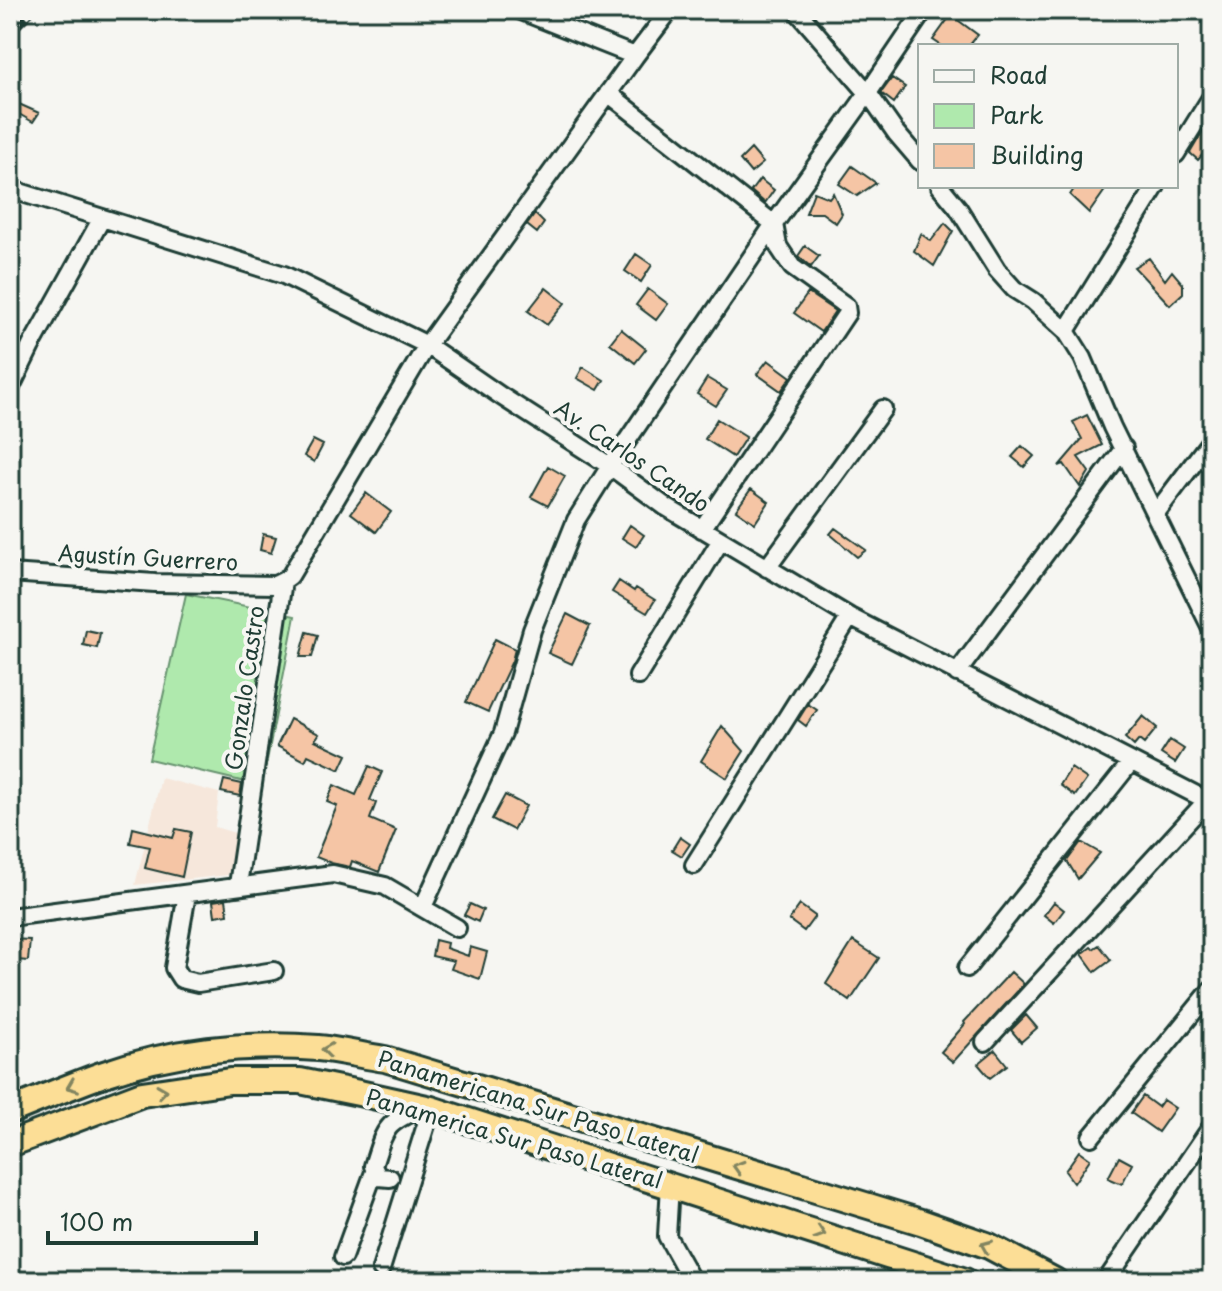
<svg xmlns="http://www.w3.org/2000/svg" width="1222" height="1291" viewBox="0 0 1222 1291" font-family="'Playpen Sans',sans-serif">
<style>
.built{fill:#f6e7db}
.green{fill:#afe9ad;stroke:#679370;stroke-width:2}
.building{fill:#f5c5a5;stroke:#1f3d34;stroke-width:2}
.lines{fill:none;stroke-linecap:round;stroke-linejoin:round}
.minor-casing{stroke:#1f3d34;stroke-width:22}
.highway-casing{stroke:#1f3d34;stroke-width:30}
.minor{stroke:#f6f6f2;stroke-width:16}
.highway{stroke:#fcde96;stroke-width:24}
.rail-casing{stroke:#1f3d34;stroke-width:7}
.rail{stroke:#f6f6f2;stroke-width:4;stroke-dasharray:12;stroke-linecap:butt}
.oneway{stroke:#828560}
.labels{text-anchor:middle;stroke-width:8;stroke-linejoin:round;paint-order:stroke}
.street-label{font-size:22px;fill:#1f3d34;stroke:#f6f6f2}
</style>
<rect width="100%" height="100%" fill="#f6f6f2"/>
<filter id="ink" filterUnits="userSpaceOnUse"><feTurbulence type="fractalNoise" baseFrequency=".0125" numOctaves="2"/><feDisplacementMap in="SourceGraphic" scale="16" xChannelSelector="R" yChannelSelector="G"/><feConvolveMatrix kernelMatrix="1 2 1 2 8 2 1 2 1" color-interpolation-filters="sRGB"/></filter>
<g filter="url(#ink)">
<!-- built -->
<path class="built" d="M161,778L219,793L215,827L238,834L228,875L135,885Z"/>
<!-- green -->
<path class="green" d="M186,594L295,616L262,786L149,759Z"/>
<!-- building -->
<path class="building" d="M951,15L978,35L969,46H942L933,40Z
M892,78L905,87L894,103L881,93Z
M10,100L39,113L33,122L10,109Z
M1206,126L1212,131V160L1204,153L1198,160L1190,153Z
M751,149L763,163L751,173L740,160Z
M852,166L876,183L857,196L839,184Z
M760,179L774,190L765,203L751,191Z
M1076,186H1108L1089,213L1070,195Z
M814,192L829,198L833,193L842,214L836,223L822,213H806Z
M535,214L544,223L537,233L527,225Z
M945,223L953,231L934,266L914,251L921,234L931,241Z
M805,246L819,256L811,267L798,256Z
M636,254L652,265L641,282L625,271Z
M1149,258L1165,280L1172,271L1183,284V293L1170,305L1134,267Z
M546,288L565,303L547,325L528,311Z
M648,289L668,304L656,320L636,305Z
M808,293L835,311L821,332L794,313Z
M621,329L646,349L635,363L610,343Z
M768,360L791,377L781,391L757,374Z
M583,367L604,380L598,390L577,378Z
M707,378L727,390L716,406L697,394Z
M1087,415L1102,445L1078,457L1089,472L1080,487L1064,464L1059,466L1082,439L1073,422Z
M717,419L746,437L733,457L705,439Z
M313,440L323,445L314,462L304,456Z
M1022,446L1034,456L1024,467L1012,457Z
M548,466L565,476L548,506L531,497Z
M751,489L769,502L755,523L736,510Z
M366,493L391,512L376,532L351,513Z
M630,525L644,535L636,547L622,538Z
M835,528L866,550L857,557L830,534Z
M263,534L276,537L271,553L260,550Z
M619,581L634,591L636,588L655,600L647,613L612,592Z
M567,614L590,626L572,664L548,653Z
M86,630L100,633L97,648L83,645Z
M307,632L318,635L312,657H300Z
M495,639L515,649L512,661L488,712L466,702Z
M808,704L817,710L806,726L798,720Z
M1143,716L1157,728L1144,744L1139,740L1134,746L1125,738Z
M290,719L319,734L315,740L347,755L340,770L308,755L305,761L277,746Z
M722,726L744,751L727,778L701,761Z
M1170,740L1184,749L1175,763L1161,754Z
M369,766L382,772L370,800L376,803L370,819L396,830L379,872L352,861L350,867L331,863L316,857L337,806L327,802L334,785L356,795Z
M1071,768L1087,779L1075,796L1060,785Z
M224,780L242,784L240,796L221,792Z
M505,795L526,806L513,830L492,819Z
M133,828L173,838L176,829L191,832L182,877L145,868L150,847L130,843Z
M680,837L690,844L682,856L672,850Z
M1081,842L1100,853L1078,879L1067,861Z
M226,899L228,914L215,916L213,901Z
M1054,902L1064,910L1054,923L1044,915Z
M470,904L483,910L478,922L464,915Z
M800,905L815,916L804,931L789,920Z
M10,939L30,940L28,961L17,960L15,954H10Z
M435,940L447,943L446,948L468,956L470,947L487,952L480,979L451,969L454,961L432,956Z
M853,941L879,958L850,1001L826,984Z
M1099,945L1111,960L1095,972L1082,954L1091,947L1093,949Z
M1011,972L1024,984L953,1062L941,1052L965,1024L964,1022Z
M1026,1015L1037,1028L1021,1042L1011,1030Z
M995,1050L1007,1065L990,1078L978,1064Z
M1143,1096L1158,1107L1163,1100L1175,1108L1158,1132L1131,1113Z
M1079,1151L1090,1159L1074,1183L1065,1171Z
M1119,1157L1132,1164L1122,1184L1108,1178Z"/>
<g class="lines">
<!-- minor casing -->
<g class="minor-casing">
<path id="minor" d="M519,10L635,56
M796,10L868,93L896,133L920,161
M10,17L17,10
M608,93L774,224L778,246L792,267L846,306L847,313L702,529
M1176,154L1212,96
M940,186L958,208L997,270L1014,289L1033,301L1066,331L1083,358L1112,427L1212,630
M10,189L284,275L427,345L501,396L610,466L666,507L850,617L1212,803
M1066,331L1156,186
M10,389L31,346L102,218
M1156,513L1212,439
M767,568L883,409
M10,573L155,583L275,585L283,581
M957,673L1124,448
M638,676L721,540
M694,865L850,617
M238,885L283,581L290,576L427,345L635,56L670,10
M187,894L174,968L181,979L198,983L274,971
M423,907L503,733L532,630L576,520L610,466L774,224L868,93L924,10
M10,917L333,874L385,886L457,928
M967,968L1131,762
M985,1042L1212,795
M1091,1137L1212,989
M390,1178L378,1177L373,1166C385,1129 384,1123 422,1108
M670,1185L667,1236L692,1281
M343,1257L374,1172
M381,1269L431,1109
M1106,1281L1212,1126"/>
</g>
<!-- highway casing -->
<g class="highway-casing">
<path id="highway" d="M10,1111C40,1099 70,1086 101,1075C169,1051 247,1042 318,1048C340,1050 363,1056 385,1059L921,1222L989,1246L1055,1281
M10,1144L142,1094L230,1081H300L359,1093L431,1109L965,1281"/>
</g>
<!-- minor -->
<use href="#minor" class="minor"/>
<!-- highway -->
<use href="#highway" class="highway"/>
<!-- rail casing -->
<g class="rail-casing">
<path id="rail" d="M10,34L34,10"/>
</g>
<!-- rail -->
<use href="#rail" class="rail"/>
</g>
<!-- one-way arrows -->
<defs><path id="oneway-chevron" d="M-2-3.5L2.5 0L-2 3.5" fill="none" stroke-width="1.6" stroke-linecap="round" stroke-linejoin="round" transform="scale(2)"/></defs>
<g class="oneway">
<use href="#oneway-chevron" transform="translate(327 1050) rotate(-172)"/>
<use href="#oneway-chevron" transform="translate(72 1086) rotate(158)"/>
<use href="#oneway-chevron" transform="translate(162 1091) rotate(-8)"/>
<use href="#oneway-chevron" transform="translate(738 1167) rotate(-163)"/>
<use href="#oneway-chevron" transform="translate(820 1233) rotate(18)"/>
<use href="#oneway-chevron" transform="translate(986 1246) rotate(-157)"/>
</g>
</g>
<g class="labels">
<!-- street labels -->
<g class="street-label">
<text transform="translate(632 456) rotate(34)" y="8">Av. Carlos Cando</text>
<text transform="translate(148 558) rotate(3)" y="8">Agustín Guerrero</text>
<text transform="translate(245 688) rotate(-82)" y="8">Gonzalo Castro</text>
<text transform="translate(538 1107) rotate(17)" y="8">Panamericana Sur Paso Lateral</text>
<text transform="translate(514 1139) rotate(16)" y="8">Panamerica Sur Paso Lateral</text>
</g>
</g>
<!-- margin -->
<rect width="1222" height="1291" fill="none" stroke="#f6f6f2" stroke-width="40"/>
<rect x="20" y="20" width="1182" height="1251" fill="none" stroke="#1f3d34" stroke-width="3" filter="url(#ink)"/>
<!-- legend -->
<rect x="918" y="44" width="260" height="144" fill="#f6f6f2" stroke="#a0aca6" stroke-width="2"/>
<rect x="934" y="70" width="40" height="12" fill="#f6f6f2" stroke="#a0aca6" stroke-width="2"/>
<text x="990" y="84" font-size="24" fill="#1f3d34">Road</text>
<rect x="934" y="104" width="40" height="24" fill="#afe9ad" stroke="#a0aca6" stroke-width="2"/>
<text x="990" y="124" font-size="24" fill="#1f3d34">Park</text>
<rect x="934" y="144" width="40" height="24" fill="#f5c5a5" stroke="#a0aca6" stroke-width="2"/>
<text x="990" y="164" font-size="24" fill="#1f3d34">Building</text>
<!-- scale -->
<path d="M48 1231v12h208v-12" fill="none" stroke="#1f3d34" stroke-width="4"/>
<text x="60" y="1231" font-size="24" fill="#1f3d34" stroke="#f6f6f2" stroke-width="6" paint-order="stroke">100 m</text>
</svg>
